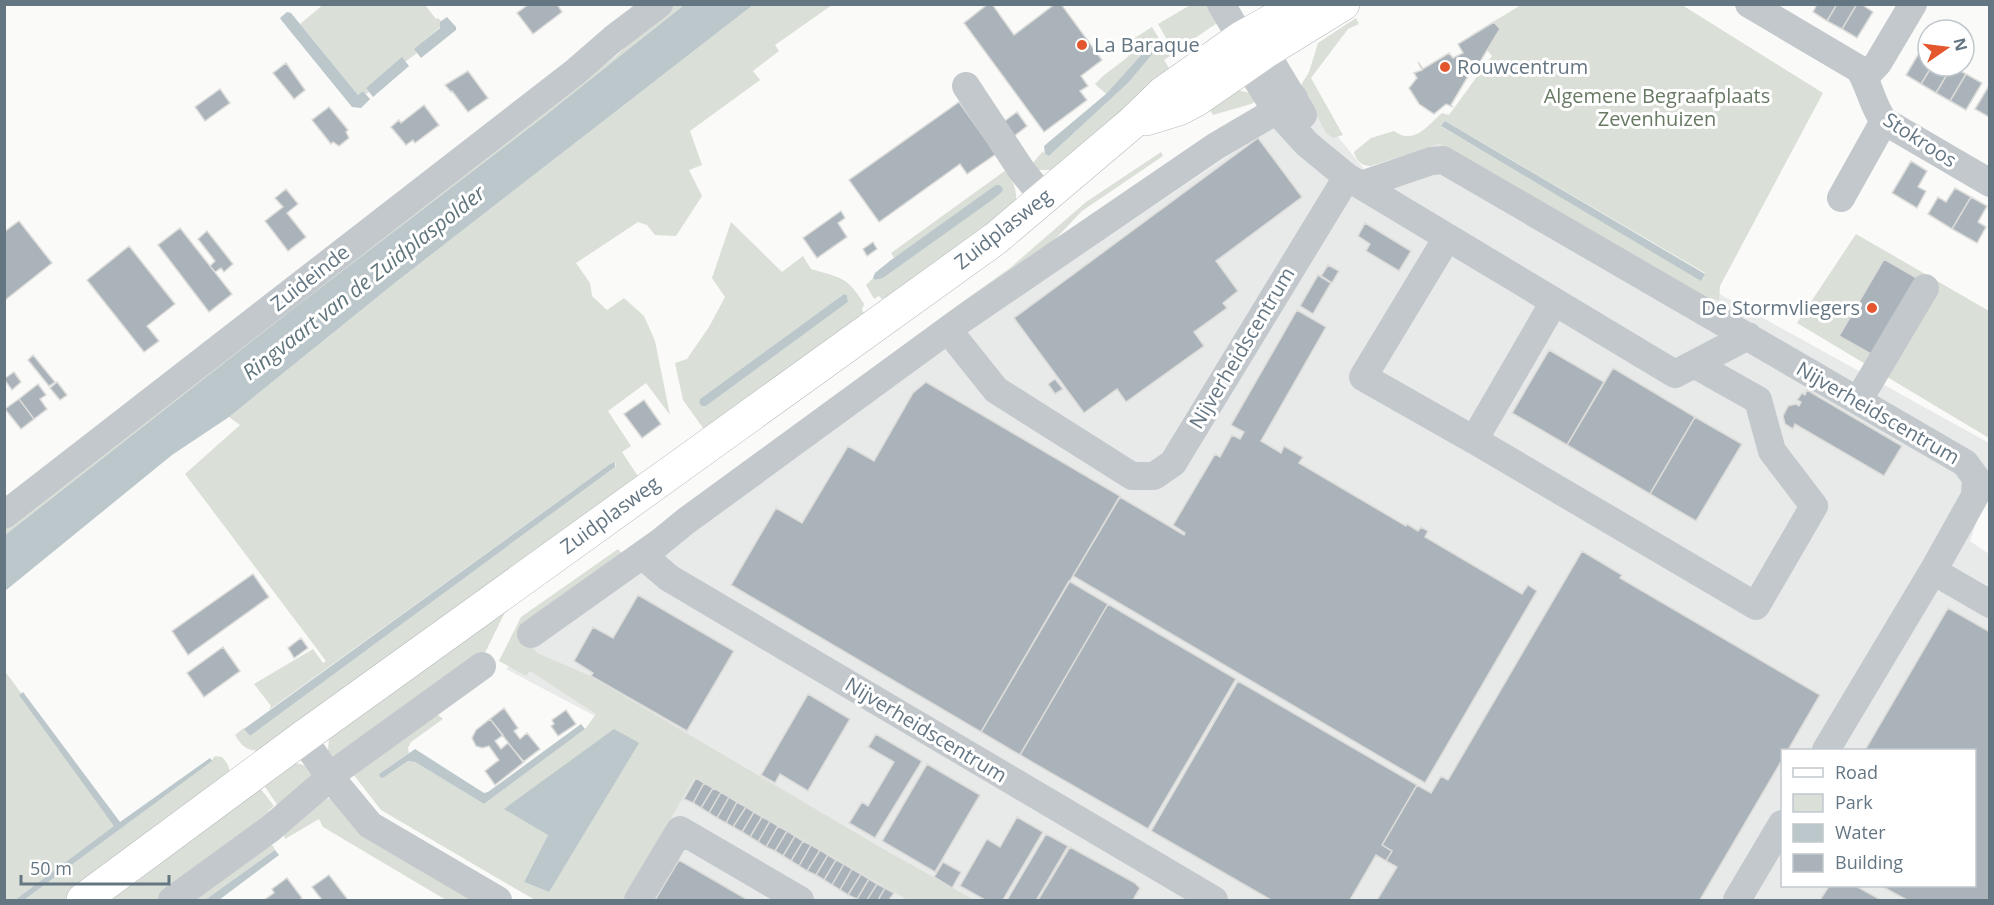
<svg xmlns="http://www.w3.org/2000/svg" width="1994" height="905" viewBox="0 0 1994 905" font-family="'Open Sans',sans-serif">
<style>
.built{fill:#e8e9e9;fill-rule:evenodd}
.green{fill:#dadfd7;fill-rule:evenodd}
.water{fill:#bbc7cb}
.building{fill:#aab3b9;stroke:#dcdcda;stroke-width:1.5}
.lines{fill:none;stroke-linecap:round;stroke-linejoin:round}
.major-casing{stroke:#b5babe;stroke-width:34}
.minor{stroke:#c3c8cc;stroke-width:28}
.major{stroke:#fff;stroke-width:33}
.poi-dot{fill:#e4572e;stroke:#fff;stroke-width:2}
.labels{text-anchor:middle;stroke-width:6;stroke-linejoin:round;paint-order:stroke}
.poi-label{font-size:20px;fill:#657683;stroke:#fff;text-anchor:start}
.park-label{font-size:20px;fill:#687a64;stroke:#fff}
.street-label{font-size:20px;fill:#657683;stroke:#fff}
.water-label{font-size:21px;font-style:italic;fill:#60757c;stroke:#fff}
</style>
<rect width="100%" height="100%" fill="#fafaf8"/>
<!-- built -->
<path class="built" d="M1317,111L1365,170L1443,141L1989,443V486L1970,541L1989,554V900H564L648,744L506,669L815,438L1004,307L1263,132ZM1782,750H1974V886H1782Z"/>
<!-- green -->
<path class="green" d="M324,4L425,5L436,19L438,18L441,21L440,27L415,49L417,53L405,62L402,58L366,88L369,92L366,94L363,91L358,95L300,24Z
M1192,4L1211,5L1220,21L1176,51L1173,50L1158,24Z
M673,5H684L542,118L294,308L5,535V524L616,56L645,27Z
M753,5H832L775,45L779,51L753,71L760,80L690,131L702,165L689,170L702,196L676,236L655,235L647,225L638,222L576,263L590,283L592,296L607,310L624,298L644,316L655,341L670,415L646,383L608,411L631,446L622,452L639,478L270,749C253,752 245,752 235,735L244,728L250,736L615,467L616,464L615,462L610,464L269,710L271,706L254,684L313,649L323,663L326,661L185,474L240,425L229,417L396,282Z
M1521,5H1682L1823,93L1720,286L1719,300L1699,297L1535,198L1439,144L1371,166C1361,166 1356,160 1354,152L1371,138L1394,131C1414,146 1428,125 1442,113L1449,115L1492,56L1473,34ZM1445,121L1705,273L1701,280L1442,127Z
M1356,18L1359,24L1348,29L1311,78L1343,135L1333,138L1326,133L1301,85L1309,72L1318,43Z
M1152,27L1170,56L1164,60L1175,78L1054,170H1038L1031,165L1043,151L1045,154L1049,156L1129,82L1155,51L1151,44L1106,94L1095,84L1103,76L1129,56L1122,46Z
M1238,90L1250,93L1259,99L1251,104L1213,115L1204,101Z
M1161,152L1163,156L1082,211L1039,256L958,305L1010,268L1086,202Z
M1006,170C1014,184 1018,190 1015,206L888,296L882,299L879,296L874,299L866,285L873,278L875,280L883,278L1002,192L996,186L894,258L891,253Z
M731,222L782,272L803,256L811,269C841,278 847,276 864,304L862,310L864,313L859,316L863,322L713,429L703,428L683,400L675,363L687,359L709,327L725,297L712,278ZM844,294L847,295L848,302L706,406H702L699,403L700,399Z
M1856,234L1989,311V438L1797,323Z
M618,549L623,555L520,630L537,653L588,675L878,846L974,900H908L695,777L623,900H535L381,810L353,774L436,713L443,719L411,742L408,748L409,753L379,774L383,778L408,761L415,762L484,804L585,729L596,714L530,671L526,676L499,661L521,617ZM548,835L549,892L524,882Z
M506,610L484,655L338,762L328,751L329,737Z
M4,670L21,693L20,695L115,826L15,900H4Z
M215,756L222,757C227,763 231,768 229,776L64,900H24L211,761Z
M294,763C305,764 309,767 314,777L278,806L261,781Z
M257,784L274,806L268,811V816L162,900H101Z
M325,798L332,799L479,900H446L323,827L319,819L285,839L281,826Z
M262,841L273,846L275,850L205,900H182Z"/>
<!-- water -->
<path class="water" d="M684,5H753L396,282L229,417L172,455L5,591V535L294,308L542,118Z
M287,12L291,13L358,95L363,91L370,99L361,108L352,107L282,21L280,18Z
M447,17L456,27V30L421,58L414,49L440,28V22Z
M1151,44L1155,51L1129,82L1049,156L1045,154L1044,146L1106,94Z
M402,57L409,66L373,97L366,88Z
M1445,121L1705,274L1701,281L1441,126Z
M996,185H999L1003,188L1002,192L992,200L883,278L875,280L873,278L875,273L891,260Z
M844,294L847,295L848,302L706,406H702L699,403L700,399Z
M615,462V467L250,736L244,729L610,464Z
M23,692L120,822L210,758L212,761L24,900H15L114,826L19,695Z
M581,724L585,729L484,804L415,762L408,761L383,778L380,777L379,774L415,749L484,793L488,792Z
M614,729L639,743L549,892L524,882L548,835L504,809Z
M275,850L279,855L219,900H205Z"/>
<!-- building -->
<path class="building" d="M529,4H557L562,12L533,34L517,13Z
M988,4H992L1014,35L1055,4H1061L1102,60L1081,76L1088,86L1080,91L1087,100L1044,132L964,23Z
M1817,4H1837L1827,21L1813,12Z
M1837,4H1857L1842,29L1827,21Z
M1857,4H1861L1873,12L1857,38L1842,29Z
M1494,22L1500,29L1478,65L1470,60L1464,69L1470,73L1451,105L1453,107L1446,104L1434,114L1419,104L1409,88L1417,78L1414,73L1422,70L1418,62L1423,69L1449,53L1453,58L1463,53L1458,44Z
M1922,48L1928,52V66H1932L1921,84L1906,75Z
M286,63L305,90L294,99L273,73Z
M1932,66H1952L1936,93L1921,84Z
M1952,66L1966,74L1950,101L1936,93Z
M468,71L488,98L468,112L452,91L451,92L445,85Z
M1966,74L1982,83L1966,110L1950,101Z
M1990,84V115L1989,117L1975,109Z
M220,89L230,103L205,121L195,107Z
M959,102L996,154L967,174L960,164L879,222L849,180Z
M424,105L439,125L415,143L413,140L406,145L391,127L399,120L401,123Z
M329,107L348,130L346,132L349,138L339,146L333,142L331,144L312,120Z
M1017,112L1027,126L1013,137L1002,123Z
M1258,138L1302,197L1216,261L1238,291L1223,303L1227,308L1194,332L1204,346L1126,402L1117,389L1084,413L1014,318Z
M1911,161L1927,171L1918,187L1926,191L1917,208L1892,193Z
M1955,188L1971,197L1952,229L1928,214L1938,197L1946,202Z
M286,189L298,204L287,213L306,237L288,251L265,221L283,207L275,198Z
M1971,197L1987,206L1978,222L1986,227L1977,243L1952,229Z
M841,211L845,218L838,223L847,237L817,258L803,238Z
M19,221L52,263L4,301V232Z
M1365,223L1411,251L1399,271L1366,251L1370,244L1358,236Z
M180,228L232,294L209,312L158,245Z
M207,231L233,264L224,272L221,268L215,272L210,266L215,261L198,239Z
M873,242L877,249L867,256L863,249Z
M129,246L175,304L147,326L159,341L144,352L87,280Z
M1884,259L1922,281L1878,358L1839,336Z
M1328,265L1339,271L1332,283L1321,276Z
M1318,275L1331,283L1313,314L1300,306Z
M1297,310L1326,327L1261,441L1281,453L1284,446L1303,457L1299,463L1406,526L1407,524L1418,531L1421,527L1428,531L1425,537L1522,594L1528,585L1537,591L1425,783L1073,576L1120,497L1184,535L1185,533L1173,525L1215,454L1220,457L1232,435L1240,439L1244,432L1231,425Z
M1549,350L1604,382L1567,445L1512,413Z
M33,355L55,382L49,386L28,360Z
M1613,368L1695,417L1650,494L1567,445Z
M14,372L21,382L12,390L4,379Z
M1055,379L1063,389L1055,394L1048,384Z
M57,382L67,395L60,400L50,388Z
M926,382L1120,496L981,732L731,585L776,508L802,523L848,446L874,461L913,393Z
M38,384L46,395L40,399L47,409L34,419L19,399Z
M1807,390L1902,446L1884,476L1795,424L1793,429L1785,424L1783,416L1788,406L1796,404L1799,406L1801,402L1797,400L1802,393L1805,395Z
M19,399L34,419L21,429L5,409Z
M644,400L661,424L642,438L624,414Z
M1695,417L1742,444L1696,521L1650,494Z
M1582,551L1622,575L1620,578L1820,695L1788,750H1782V760L1700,900H1377L1397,867L1386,861L1392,851L1382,845L1417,785L1431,793L1441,776L1448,780Z
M253,574L269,597L188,655L172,631Z
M1069,581L1108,604L1020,755L981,732Z
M638,595L734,651L687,731L591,676L593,673L574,661L593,627L613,638Z
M1108,604L1236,679L1148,829L1020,755Z
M1948,608L1990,632V900H1907L1881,886H1974V750H1865Z
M301,638L308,648L294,658L288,648Z
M223,647L240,671L204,697L187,673Z
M1238,681L1417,785L1382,845L1392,851L1386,861L1376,855L1350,900H1271L1151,831Z
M808,694L850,719L808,791L780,774L775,783L761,775Z
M504,708L518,728L514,731L520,739L527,733L540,749L523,762L490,719Z
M566,710L576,724L558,736L551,726L554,724L552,720Z
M490,719L503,735L495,741L501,749L508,743L524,762L495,785L485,771L499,760L489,746L482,748L476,746L472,738L476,730Z
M876,734L922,761L875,838L849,823L862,802L868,806L894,762L868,747Z
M927,764L980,795L935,872L882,841Z
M696,778L704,783L693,803L684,799Z
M704,783L713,788L701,808L693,803Z
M713,788L721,792L709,813L701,808Z
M721,792L729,797L717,818L709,813Z
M729,797L737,802L726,823L717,818Z
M737,802L746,807L733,827L726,823Z
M746,807L754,812L742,832L733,827Z
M754,812L762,817L750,837L742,832Z
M762,817L770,821L758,842L750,837Z
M1017,817L1043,832L1003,900H985L960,886L987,839L1000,847Z
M770,821L778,826L766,847L758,842Z
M778,826L787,831L775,851L766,847Z
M787,831L795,836L783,856L775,851Z
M1046,834L1068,846L1037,899L1036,900H1007Z
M795,836L803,841L791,861L783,856Z
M803,841L811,845L799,866L791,861Z
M811,845L820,850L807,871L799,866Z
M1070,847L1135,883L1140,888L1133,900H1038Z
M820,850L828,855L816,875L807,871Z
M828,855L836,860L824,880L816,875Z
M679,860L748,900H655Z
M836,860L844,864L832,885L824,880Z
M943,862L961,872L952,888L934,877Z
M844,864L852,869L840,890L832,885Z
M852,869L861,874L848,895L840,890Z
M861,874L869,879L857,899L848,895Z
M329,875L348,900H322L312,887Z
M287,878L302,898L299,900H264L274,893L272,889Z
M869,879L877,884L867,900H859L857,899Z
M877,884L885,888L878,900H867Z
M1829,886H1856L1881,900H1820Z
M885,888L894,893L889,900H878Z"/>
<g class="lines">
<!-- major casing -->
<g class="major-casing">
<path id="major" d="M1146,119L1179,109L1196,100L1265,52L1343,4
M83,900L302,738L995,239L1132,123L1163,93L1241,38L1302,4"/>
</g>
<!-- minor -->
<path class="minor" d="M1221,4L1241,38L1247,64L1276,110L1307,144L1347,177L1675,374L1748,336
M1749,4L1859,69C1870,85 1872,106 1884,121L1990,183
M1247,41L1265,52L1303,115
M1865,77L1878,63L1913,4
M966,86L1022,171L1044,198
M1361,185L1431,161L1443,160L1965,463L1976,478L1975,496L1933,571L1826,750
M1841,198L1884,121
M1447,238L1363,377L1474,440
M1554,302L1474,440L1756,606L1814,506L1772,451L1758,400L1694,364
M948,330L996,390L1132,476H1154L1173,463L1347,177
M1858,401L1925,288
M4,515L575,72L613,39L659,4
M642,555L669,578L1214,900
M1933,571L1990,604
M531,634L659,543L686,521L964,318L1216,146L1267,116L1294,98
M302,738L331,778L370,825L498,900
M172,900L270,829L342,767L482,666
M638,900L680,830L800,900
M1737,900L1782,824"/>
<!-- major -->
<use href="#major" class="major"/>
</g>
<!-- markers -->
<g class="poi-dot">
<circle cx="1082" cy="45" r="6"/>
<circle cx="1445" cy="67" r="6"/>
<circle cx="1872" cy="308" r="6"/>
</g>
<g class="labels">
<!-- poi labels -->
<g class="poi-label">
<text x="1094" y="52">La Baraque</text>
<text x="1457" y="74">Rouwcentrum</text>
<text x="1860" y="315" text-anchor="end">De Stormvliegers</text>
</g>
<!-- park labels -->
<g class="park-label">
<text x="1657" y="103">Algemene Begraafplaats<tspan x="1657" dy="23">Zevenhuizen</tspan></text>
</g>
<!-- street labels -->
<g class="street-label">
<text transform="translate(1920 140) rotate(33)" y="7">Stokroos</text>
<text transform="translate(1003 229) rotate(-38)" y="7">Zuidplasweg</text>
<text transform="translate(310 278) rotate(-38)" y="7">Zuideinde</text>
<text transform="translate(1242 348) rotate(-59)" y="7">Nijverheidscentrum</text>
<text transform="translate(1878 413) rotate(30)" y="7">Nijverheidscentrum</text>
<text transform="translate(610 515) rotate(-36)" y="7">Zuidplasweg</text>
<text transform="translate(926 730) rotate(31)" y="7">Nijverheidscentrum</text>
</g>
<!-- water labels -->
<g class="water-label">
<text transform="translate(364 283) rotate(-38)" y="7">Ringvaart van de Zuidplaspolder</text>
</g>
</g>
<!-- border -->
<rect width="1994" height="905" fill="none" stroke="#657683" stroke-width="12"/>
<!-- legend -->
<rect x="1781" y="749" width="195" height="138" fill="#ffffff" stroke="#c1c8cd" stroke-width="1.5"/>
<rect x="1793" y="768" width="30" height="9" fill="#ffffff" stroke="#c1c8cd" stroke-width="1.5"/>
<text x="1835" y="779" font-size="18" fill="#657683">Road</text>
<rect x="1793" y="794" width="30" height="18" fill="#dadfd7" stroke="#c1c8cd" stroke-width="1.5"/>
<text x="1835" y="809" font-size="18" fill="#657683">Park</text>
<rect x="1793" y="824" width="30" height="18" fill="#bbc7cb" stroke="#c1c8cd" stroke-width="1.5"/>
<text x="1835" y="839" font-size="18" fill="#657683">Water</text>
<rect x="1793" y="854" width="30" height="18" fill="#aab3b9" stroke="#c1c8cd" stroke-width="1.5"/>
<text x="1835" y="869" font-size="18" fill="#657683">Building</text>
<!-- north arrow -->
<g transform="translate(1946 48) rotate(76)"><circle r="28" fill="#ffffff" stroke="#c1c8cd" stroke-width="1.5"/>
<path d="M0-4.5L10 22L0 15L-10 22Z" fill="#e4572e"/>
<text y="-9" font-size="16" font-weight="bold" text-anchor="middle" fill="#657683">N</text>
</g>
<!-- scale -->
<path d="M21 875v9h148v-9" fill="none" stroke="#657683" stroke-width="3"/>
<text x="30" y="875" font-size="18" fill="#657683" stroke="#ffffff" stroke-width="4.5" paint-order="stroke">50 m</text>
</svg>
